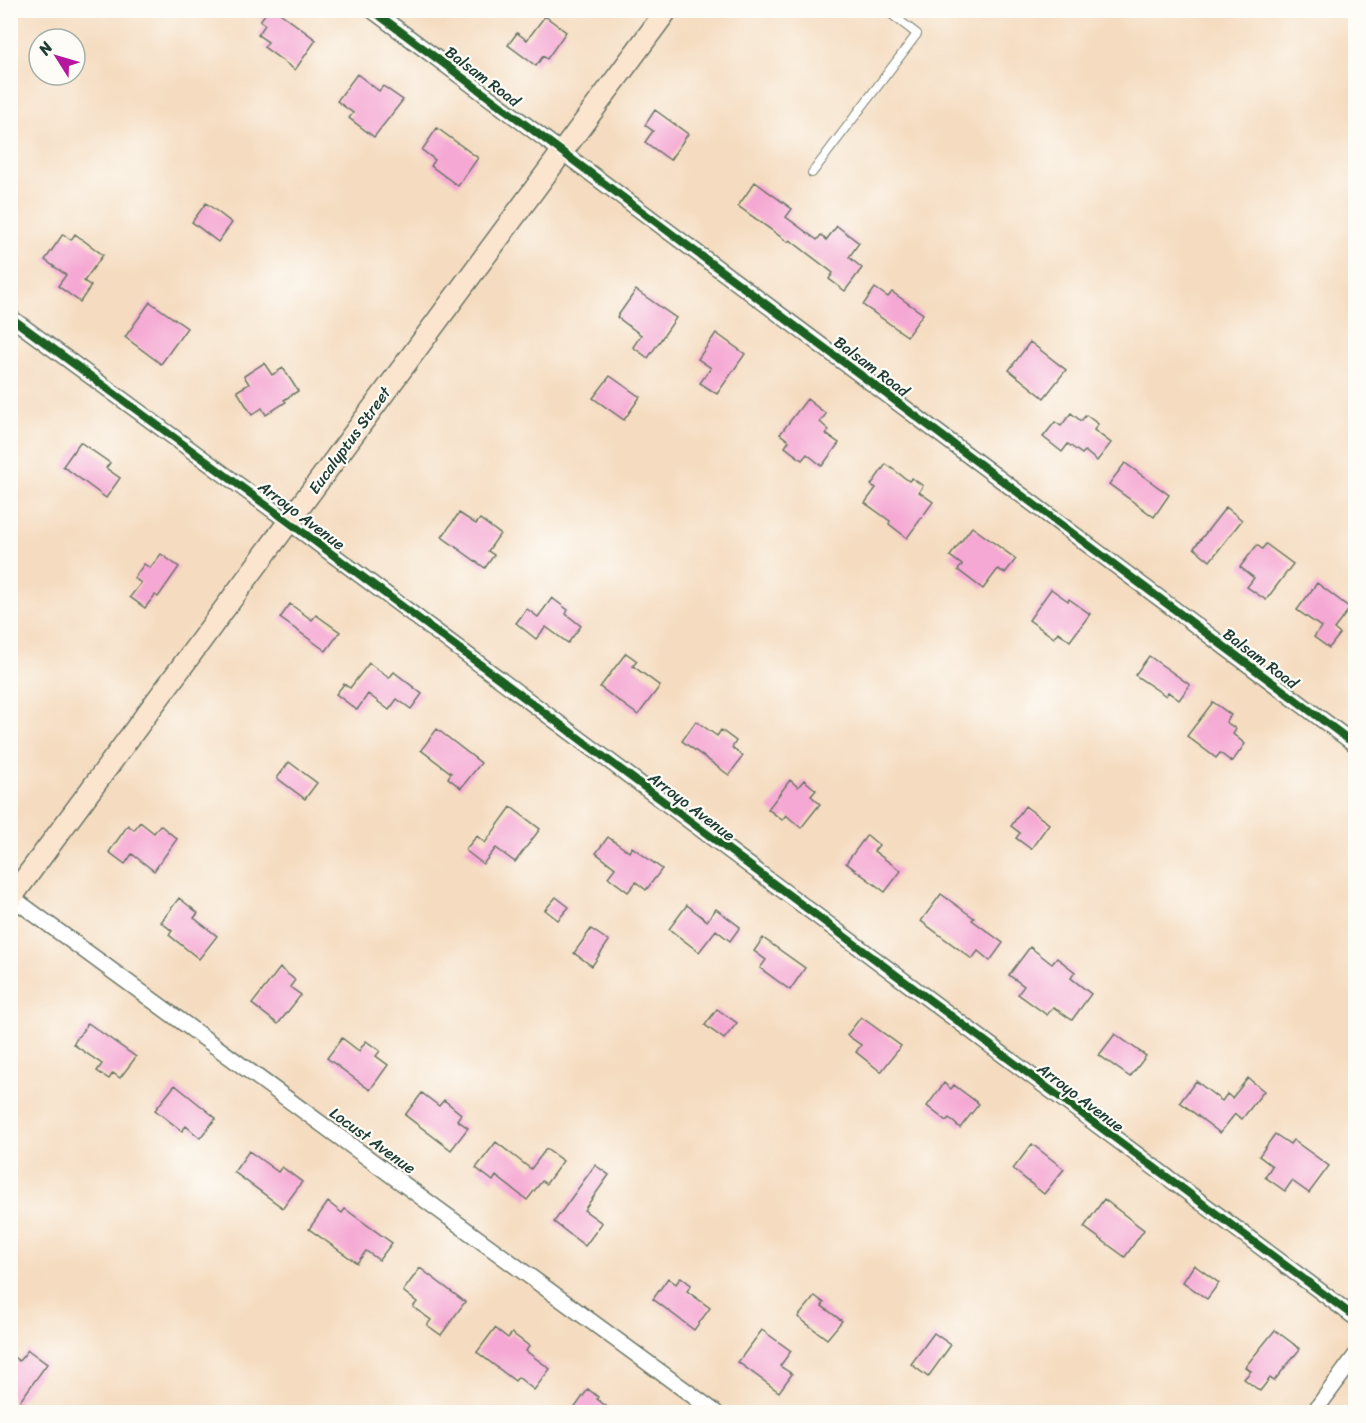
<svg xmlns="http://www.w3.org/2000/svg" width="1366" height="1423" viewBox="0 0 1366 1423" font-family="Sriracha,sans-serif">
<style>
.building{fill:#f5a8d3}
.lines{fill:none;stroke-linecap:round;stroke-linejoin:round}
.service-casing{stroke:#6a7565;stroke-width:10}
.minor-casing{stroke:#6a7565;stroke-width:18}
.secondary-casing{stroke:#6a7565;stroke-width:24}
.service{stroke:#fff;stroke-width:8}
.minor{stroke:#fff;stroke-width:15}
.secondary{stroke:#fce5cf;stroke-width:21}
.cycleway-casing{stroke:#fdfcf7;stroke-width:11}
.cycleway{stroke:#1b5e20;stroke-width:8}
.labels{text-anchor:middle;stroke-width:4.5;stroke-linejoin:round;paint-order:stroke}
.street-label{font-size:16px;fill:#1f3d34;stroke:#fdfcf7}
</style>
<rect width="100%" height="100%" fill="#fdfcf7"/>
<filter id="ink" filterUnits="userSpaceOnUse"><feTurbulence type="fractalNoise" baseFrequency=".0167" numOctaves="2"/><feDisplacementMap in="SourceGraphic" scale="12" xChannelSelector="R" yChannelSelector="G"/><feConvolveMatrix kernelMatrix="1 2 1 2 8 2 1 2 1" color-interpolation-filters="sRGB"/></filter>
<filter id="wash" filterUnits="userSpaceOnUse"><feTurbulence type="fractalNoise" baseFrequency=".008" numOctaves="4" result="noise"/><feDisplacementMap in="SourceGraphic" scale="24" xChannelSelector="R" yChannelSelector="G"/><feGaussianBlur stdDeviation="1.35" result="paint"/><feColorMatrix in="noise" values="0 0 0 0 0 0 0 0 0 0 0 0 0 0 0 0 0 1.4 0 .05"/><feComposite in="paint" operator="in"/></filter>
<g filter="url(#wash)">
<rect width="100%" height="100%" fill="#f5dcc0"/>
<g id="blocks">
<!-- building -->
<path class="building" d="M268,10H276L316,40L295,70L264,47L268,42L258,35L265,25L260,21Z
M545,16L566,32L547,59L543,56L536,66L508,45L517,33L527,40Z
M357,74L379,91L383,86L403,100L374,137L349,118L353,113L337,101Z
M655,110L688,134L670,160L645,142L653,131L645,125Z
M437,128L478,158L458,186L431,166L435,160L422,150Z
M755,182L792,209L786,217L817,240L821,235L826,240L837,226L859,243L849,257L862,268L845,291L829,279L833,273L790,240L788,242L738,206Z
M206,203L232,223L218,242L192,222Z
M63,234L71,240L75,234L103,255L84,281L91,286L80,302L58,286L66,275L45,260Z
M875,288L888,297L892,292L923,314L907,336L863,305Z
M636,290L676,318L648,358L633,347L641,335L617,317Z
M150,302L187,328L161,364L125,337Z
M716,333L745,354L717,394L700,383L711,368L698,359Z
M1030,342L1066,370L1044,398L1009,370Z
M264,363L272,375L283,368L298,391L284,400L286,402L266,415L262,408L252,415L237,391L249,384L244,376Z
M610,376L640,397L624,420L593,398Z
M807,399L826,414L820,422L829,430L826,434L839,443L822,466L807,454L802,460L785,447L789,441L780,434Z
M1071,413L1081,421L1086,415L1098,424L1094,430L1111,443L1097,461L1085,451L1082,454L1068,444L1062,452L1043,437L1055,422L1061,426Z
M80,442L110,463L106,468L120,478L106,498L63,466Z
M1125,463L1169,495L1154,517L1109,484Z
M886,464L909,481L912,478L923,486L919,492L933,502L907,538L889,524L890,521L865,503L876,488L871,485Z
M1226,507L1242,520L1210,561L1194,548Z
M459,513L476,524L480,519L500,534L488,551L494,555L485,568L442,537Z
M972,527L1016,559L1005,573L998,569L983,589L958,570L962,565L950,556Z
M1266,544L1293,564L1266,600L1247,587L1254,578L1240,567L1257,545L1262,549Z
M161,554L179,567L158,597L155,595L145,608L130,597L141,583L134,578L144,564L150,568Z
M1317,583L1350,608L1334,629L1340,634L1329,648L1314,637L1321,627L1297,610Z
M1051,589L1068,601L1069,599L1090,614L1070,641L1058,632L1054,638L1029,620Z
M552,598L568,610L566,614L581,626L568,643L546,627L536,639L516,623L527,609L538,617Z
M290,604L312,620L316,615L340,632L326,651L280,618Z
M626,653L637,661L633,666L660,686L638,715L600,687Z
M1149,656L1190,685L1179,700L1168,692L1166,696L1135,675Z
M369,663L389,678L394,672L422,694L411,709L397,699L389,710L368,694L357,710L336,694L344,684L350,688Z
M1213,702L1231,715L1226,722L1236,729L1233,734L1245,744L1232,762L1220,753L1216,758L1187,736Z
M696,721L717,736L721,730L736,741L732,748L743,756L729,775L682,741Z
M437,729L481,763L461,788L448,778L451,773L421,750Z
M289,762L317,783L305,799L277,778Z
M790,780L798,787L804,780L816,790L811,796L820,804L801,828L786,815L782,820L768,809Z
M1025,806L1049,824L1031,849L1016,838L1020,833L1011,826Z
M511,807L540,829L515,862L496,848L483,864L465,850L477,836L485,843Z
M140,822L154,833L160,825L177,839L154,871L132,854L125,864L109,852L128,825L134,830Z
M867,835L879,845L874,851L901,871L885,892L846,863Z
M608,837L629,852L632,847L662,869L646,890L636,882L628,892L608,877L615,868L596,853Z
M941,894L974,918L972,920L1003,943L990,961L978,951L972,959L921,921Z
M556,897L569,907L558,920L545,910Z
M179,898L198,913L194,918L217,936L199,959L169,935L172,931L161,922Z
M687,905L707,921L716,909L740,927L730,941L716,930L699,952L669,929Z
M591,929L609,941L592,966L574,953Z
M763,938L805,968L790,990L760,968L766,960L754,951Z
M1030,947L1052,964L1057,958L1075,972L1071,978L1091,994L1072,1020L1053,1007L1047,1015L1018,994L1024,986L1009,975Z
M280,968L295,980L290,987L301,995L278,1024L252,1004Z
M717,1009L737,1023L724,1039L705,1025Z
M861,1017L901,1046L881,1072L856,1052L861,1045L847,1035Z
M88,1023L136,1057L120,1078L113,1073L109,1079L97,1071L102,1064L73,1044Z
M1115,1034L1146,1056L1130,1077L1099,1055Z
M342,1038L359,1051L366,1041L380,1051L376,1056L388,1065L370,1090L327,1058Z
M1248,1078L1264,1091L1242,1119L1235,1114L1220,1133L1180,1102L1196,1081L1222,1101L1227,1094L1232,1098Z
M944,1083L951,1089L954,1085L979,1104L960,1128L949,1118L946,1121L927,1106Z
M175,1085L216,1118L200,1138L186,1126L182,1131L155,1110Z
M422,1093L439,1106L444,1100L461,1114L457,1120L468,1128L451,1150L405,1115Z
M1275,1134L1290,1144L1293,1140L1329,1166L1309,1193L1292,1181L1285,1191L1265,1177L1272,1166L1259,1156Z
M496,1142L531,1169L546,1149L563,1161L546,1184L542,1181L527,1200L496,1176L493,1181L476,1168Z
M1032,1144L1064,1169L1044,1194L1013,1169Z
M249,1151L278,1172L282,1167L302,1182L283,1208L234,1172Z
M595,1165L609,1175L584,1210L602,1223L585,1246L554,1222Z
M1104,1199L1144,1230L1125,1257L1084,1227Z
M328,1202L342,1213L345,1209L392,1243L379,1260L366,1251L357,1263L309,1229Z
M1194,1265L1219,1283L1207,1299L1183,1282Z
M420,1268L465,1302L441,1335L427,1325L431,1320L413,1307L417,1302L403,1291Z
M681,1277L691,1285L687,1291L710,1308L694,1330L653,1299L668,1278L676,1284Z
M815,1296L824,1303L822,1306L842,1321L827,1339L798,1317Z
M495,1328L508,1338L512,1333L529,1346L526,1351L550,1369L534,1390L518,1377L515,1381L477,1352Z
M762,1330L791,1351L780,1366L792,1374L779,1392L738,1362Z
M1275,1330L1300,1349L1274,1381L1270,1378L1260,1391L1244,1379L1251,1371L1245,1367Z
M934,1333L951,1345L928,1377L911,1364Z
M28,1350L47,1364L18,1404L10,1398V1354L19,1361Z
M588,1389L598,1397L597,1399L615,1413H571Z"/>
</g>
</g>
<g filter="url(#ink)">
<use href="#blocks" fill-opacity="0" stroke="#6a7565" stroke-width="1.5"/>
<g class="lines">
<!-- service casing -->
<g class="service-casing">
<path id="service" d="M812,173L917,34L886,10"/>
</g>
<!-- minor casing -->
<g class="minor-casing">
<path id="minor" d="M372,10L1356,745
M10,317L289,522L1356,1318
M10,896L715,1412
M1314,1412L1356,1355"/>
</g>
<!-- secondary casing -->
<g class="secondary-casing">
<path id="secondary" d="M10,899L667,10"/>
</g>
<!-- service -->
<use href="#service" class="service"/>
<!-- minor -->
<use href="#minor" class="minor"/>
<!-- secondary -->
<use href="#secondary" class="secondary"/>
<!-- cycleway casing -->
<g class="cycleway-casing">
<path id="cycleway" d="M372,10L1356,745
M10,317L289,522L1356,1318"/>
</g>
<!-- cycleway -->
<use href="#cycleway" class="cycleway"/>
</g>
</g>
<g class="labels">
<!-- street labels -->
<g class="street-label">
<text transform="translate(483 76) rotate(37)" y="6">Balsam Road</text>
<text transform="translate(872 366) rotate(37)" y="6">Balsam Road</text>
<text transform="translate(349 440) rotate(-54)" y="6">Eucalyptus Street</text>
<text transform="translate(302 515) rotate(37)" y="6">Arroyo Avenue</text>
<text transform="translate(1261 658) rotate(37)" y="6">Balsam Road</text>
<text transform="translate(692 806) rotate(37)" y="6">Arroyo Avenue</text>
<text transform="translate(1081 1097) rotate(37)" y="6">Arroyo Avenue</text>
<text transform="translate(373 1140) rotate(36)" y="6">Locust Avenue</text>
</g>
</g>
<!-- margin -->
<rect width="1366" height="1423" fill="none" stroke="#fdfcf7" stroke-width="36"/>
<!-- north arrow -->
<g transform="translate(57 57) rotate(307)"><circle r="28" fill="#fdfcf7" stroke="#a4b0a9" stroke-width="1.5"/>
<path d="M0-4.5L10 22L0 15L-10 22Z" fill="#b5179e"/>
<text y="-9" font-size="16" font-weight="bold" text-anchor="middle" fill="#1f3d34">N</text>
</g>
</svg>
